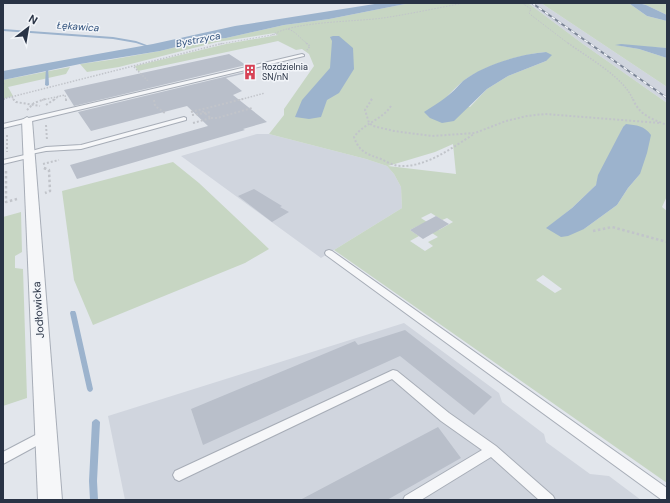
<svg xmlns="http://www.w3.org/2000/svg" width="670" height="503" viewBox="0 0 670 503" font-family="'DM Sans',sans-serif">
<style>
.built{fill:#d0d5de}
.green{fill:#c7d6c3;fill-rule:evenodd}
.water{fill:#9cb3cd}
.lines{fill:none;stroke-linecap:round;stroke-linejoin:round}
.stream{fill:#9cb3cd;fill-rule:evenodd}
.building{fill:#b9bfca}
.service-casing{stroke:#a7adb7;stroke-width:2}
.minor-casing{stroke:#a7adb7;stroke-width:2}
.path-far3{stroke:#c1c4ca;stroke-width:1;stroke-dasharray:1.5 1.5;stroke-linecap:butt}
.path-far2{stroke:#c1c4ca;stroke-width:1.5;stroke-dasharray:1.5 1.5;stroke-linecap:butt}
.path-far1{stroke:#c1c4ca;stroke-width:2;stroke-dasharray:2 2;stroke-linecap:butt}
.path{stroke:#c1c4ca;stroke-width:2.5;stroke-dasharray:2.5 2.5;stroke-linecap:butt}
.service{fill:#f6f7f9;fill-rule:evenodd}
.minor{fill:#f6f7f9;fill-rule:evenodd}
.rail-casing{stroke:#7b8596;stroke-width:2}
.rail{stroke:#f2f5f9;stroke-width:1.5;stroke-dasharray:4;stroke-linecap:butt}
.labels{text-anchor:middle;stroke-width:3;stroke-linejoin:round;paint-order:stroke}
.far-poi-label{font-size:9px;fill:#293345;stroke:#f2f5f9;text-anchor:start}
.far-water-label{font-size:10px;font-style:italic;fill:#30517c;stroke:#f2f5f9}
.street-label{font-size:11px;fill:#293345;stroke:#f2f5f9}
</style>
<rect width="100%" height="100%" fill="#e2e6ec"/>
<!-- built -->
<path class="built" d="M528,3H541L667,87V103L583,44Z
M257,134H269L366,159L387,166L394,174L401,187L402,208L321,258L181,156Z
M404,323L499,393L502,402L544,434L546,442L590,474L609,476L641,500H125L108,416Z"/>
<!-- green -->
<path class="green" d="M410,3H528L583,44L667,103V196L662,207L667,211V483L334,250L402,208L401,187L394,174L387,166L366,159L269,134L284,115V109L314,66L309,54L302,49L296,50L278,41L138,71L135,66L226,44L278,35L275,33L217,42L119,67L87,72L80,64L109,60L160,51L204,40L226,38L284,25L329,19ZM546,52V61L508,76L487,89L470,107L445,99C450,93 456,87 462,82C482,66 521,54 546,52ZM623,127L640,174L628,188L617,205L584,229L547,228L572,208L596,185ZM453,144L456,174L388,166L435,152ZM431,213L442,220L447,218L453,222L439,230L421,218ZM420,225L438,237L428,242L433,246L425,251L410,241L419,236L410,230ZM543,275L562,289L555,293L536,280Z
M541,3H631L630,4L647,16L667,21V48L616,45L639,49L667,58V87Z
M638,3L667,4V15L646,5Z
M70,67L66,74L8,87L13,96L3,99V80Z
M173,162L199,183L269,249L245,263L93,325L74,280L62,191Z
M21,212L22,252L15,256V268L23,269L27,398L3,406V217Z"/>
<!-- water -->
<path class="water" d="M381,3H410L329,19L284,25L226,38L204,40L160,51L80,64L3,80V71L153,44L235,26Z
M638,3L646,5L667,15V21L647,16L630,4Z
M333,36H339L353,48L354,69L339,93L327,100L321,117L309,119L295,117L302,100L330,68L332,41L330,37Z
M621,44L667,48V58L639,49L615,45Z
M546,52L552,55L546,61L508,76L487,89L454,121L442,123L430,118L424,112C431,107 439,103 445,98C452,93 457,87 463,81C483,65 521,54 546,52Z
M626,124C636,125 645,126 651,135L647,153L640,174L628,188L617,205L584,229L568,236L561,237L546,228L572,208L596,185L598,175L623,127Z"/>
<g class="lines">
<!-- stream -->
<path class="stream" d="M3,29L113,37L136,41L152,47L151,48L136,43L113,39L3,31Z
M47,66L48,67L49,85L47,86L45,85L46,67Z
M71,311H75L76,313L93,389L92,391L90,392L88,391L87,389L70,313Z
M96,419L98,420L100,422L97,481L98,500H90L89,481L92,422L94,420Z"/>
</g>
<!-- building -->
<path class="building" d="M229,54L246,65L74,106L64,90Z
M253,70L255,71L226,78L242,91L233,95L267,122L243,129L245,130L77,179L70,165L208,126L187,106L91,131L78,112Z
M254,189L282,206L280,207L289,212L272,222L238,196Z
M436,216L449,224L423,239L410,230Z
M405,330L492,397L474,415L400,356L203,445L191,409L355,341L358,345Z
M438,427L461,458L387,500H300Z"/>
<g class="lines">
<!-- service casing -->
<g class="service-casing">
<path id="service" d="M302,54L304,55V56L3,128V124Z
M184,117L186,118V120L81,149L46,151L31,154L33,156L32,157L3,164V160L29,154L27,153L28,152L46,147L81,145Z
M329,250L332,251L667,488V500H662L326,255L325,253L326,251Z
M393,370L397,371L449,413L496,446L553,496L555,500H539L491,457L421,500H403L405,496L482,450L441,421L392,379L183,479L179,481L175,479L173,475L175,471Z
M45,430L49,431L51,435L49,439L3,464V452Z"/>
</g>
<!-- minor casing -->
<g class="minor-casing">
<path id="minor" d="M27,117L32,120L62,500H38L22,120Z"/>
</g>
<!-- path-far3 -->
<path class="path-far3" d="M522,3L531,9L529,13L531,15L569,44
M288,29C297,32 300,39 308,44
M272,35C295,21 354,22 383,18C410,14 437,8 464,3
M220,44L278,34"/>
<!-- path-far2 -->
<path class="path-far2" d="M306,43L310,46L307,50
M568,43C587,57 625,78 633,100
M134,67L148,81
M3,84L5,83
M12,97L14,100
M3,99L224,43
M42,100L65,95L66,100
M54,100L59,96
M239,100L265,93
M371,100L372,98"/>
<!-- path-far1 -->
<path class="path-far1" d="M3,99H5
M13,99L16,102L40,106
M66,99V102
M372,99L365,110L369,123L373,126L394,131L432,136L475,133L506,121L527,116L545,114L660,123
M633,99C639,115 652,119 667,125
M154,100L155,106L165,113
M46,105L55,99
M391,106C382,120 364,123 354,137C359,152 367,154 381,159C387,162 394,166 401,166C427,167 453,147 474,134
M27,110L34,103L45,99
M191,112L243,99
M192,115L211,112
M211,118H217L252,108
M193,123L211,118L201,110
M46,125L47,140
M7,135V152
M43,164L59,160
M44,168L46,169"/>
<!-- path -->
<path class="path" d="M44,168L49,170L50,191L45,193
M6,171V202L17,199
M593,231L612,227L667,242"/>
<!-- service -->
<use href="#service" class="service"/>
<!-- minor -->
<use href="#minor" class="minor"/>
<!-- rail casing -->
<g class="rail-casing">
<path id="rail" d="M532,3L667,98"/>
</g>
<!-- rail -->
<use href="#rail" class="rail"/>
</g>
<!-- icons -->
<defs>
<g id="building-bare" transform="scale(1.2)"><path d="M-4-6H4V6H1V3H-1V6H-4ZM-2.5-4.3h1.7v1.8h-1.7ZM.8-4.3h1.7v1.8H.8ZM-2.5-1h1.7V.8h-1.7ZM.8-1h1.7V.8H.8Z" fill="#d74155" stroke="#f2f5f9" stroke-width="2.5" paint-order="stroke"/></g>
</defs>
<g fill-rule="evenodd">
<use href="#building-bare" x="250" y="72"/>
</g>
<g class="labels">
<!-- far-poi labels -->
<g class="far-poi-label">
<text x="262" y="70">Rozdzielnia<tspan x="262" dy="10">SN/nN</tspan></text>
</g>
<!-- far-water labels -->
<g class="far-water-label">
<text transform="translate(78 26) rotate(4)" y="4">Łękawica</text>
<text transform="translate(198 39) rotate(-11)" y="4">Bystrzyca</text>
</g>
<!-- street labels -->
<g class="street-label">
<text transform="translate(38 310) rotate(-94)" y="4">Jodłowicka</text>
</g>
</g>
<!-- border -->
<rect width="670" height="503" fill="none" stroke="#293345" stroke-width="8"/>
<!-- north arrow -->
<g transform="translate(28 28) rotate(31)" stroke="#f2f5f9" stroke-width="3" paint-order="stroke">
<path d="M0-3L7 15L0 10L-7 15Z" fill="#293345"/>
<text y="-6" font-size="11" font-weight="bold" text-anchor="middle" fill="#293345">N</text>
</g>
</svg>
